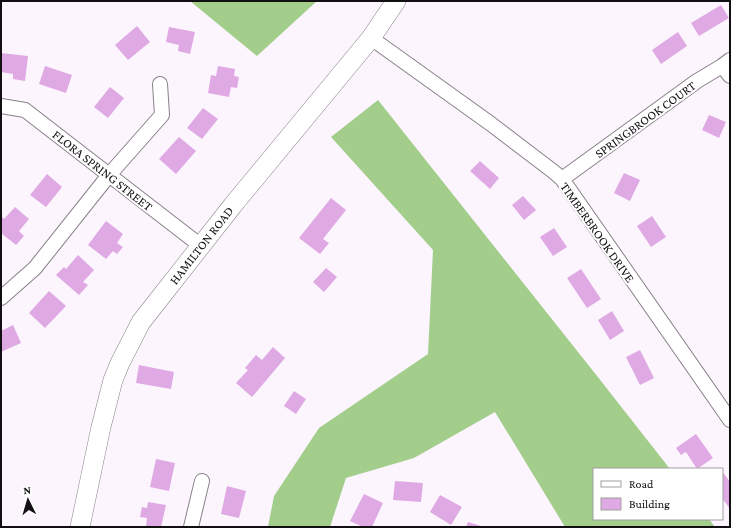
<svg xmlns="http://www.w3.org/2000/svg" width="731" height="528" viewBox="0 0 731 528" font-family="'Crimson Pro',serif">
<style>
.forest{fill:#a2cd8b}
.building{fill:#dfa9e4}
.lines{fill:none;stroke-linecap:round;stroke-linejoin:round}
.street-casing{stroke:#878088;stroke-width:16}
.secondary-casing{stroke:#878088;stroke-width:20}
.street{stroke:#fff;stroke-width:14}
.secondary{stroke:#fff;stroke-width:19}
.labels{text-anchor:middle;stroke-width:4;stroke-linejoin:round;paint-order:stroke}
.street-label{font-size:13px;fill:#120f12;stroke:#fff}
</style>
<rect width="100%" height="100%" fill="#fdf5fe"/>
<!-- forest -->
<path class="forest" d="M190,1H317L257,56Z
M378,100L601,381L670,469H594V519H709L715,527H565L495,412L414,458L346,478L330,527H268L274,496L319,428L428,354L433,250L331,137Z"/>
<!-- building -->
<path class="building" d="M721,5L729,18L699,36L691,23Z
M137,26L150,42L128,60L115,45Z
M169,27L195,32L190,54L178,51L179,45L166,42Z
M678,32L687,46L661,64L652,50Z
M1,53L28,56L25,81L13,79V74L1,72Z
M45,66L72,75L66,93L39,84Z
M218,66L235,69L234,76L239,77L237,88L231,87L229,97L208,93L211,75L216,76Z
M110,87L124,98L108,118L94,107Z
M203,108L218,119L202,139L187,128Z
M709,115L726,122L719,138L702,130Z
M179,137L196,151L176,174L159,159Z
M480,161L499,178L490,189L470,171Z
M624,173L640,180L630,201L614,193Z
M47,174L62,187L46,207L30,195Z
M523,196L536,210L524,220L512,205Z
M331,198L346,210L323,239L329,243L320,254L299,238Z
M15,207L29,219L19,231L24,236L16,245L1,233V216L4,219Z
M652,216L666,237L651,247L637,226Z
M106,221L123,234L117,243L123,247L117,254L113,251L106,259L88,245Z
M554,228L567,247L553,256L540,237Z
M78,255L94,270L83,282L88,285L79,295L56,275L64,267L66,269Z
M326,268L337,277L324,292L313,282Z
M581,269L601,299L587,308L567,278Z
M49,291L66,306L45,328L29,313Z
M612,311L624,331L610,340L598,320Z
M13,325L21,343L1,352V331Z
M273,347L285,358L252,397L236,383L248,370L245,368L256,355L262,360Z
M640,350L654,378L640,385L626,357Z
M139,365L174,372L171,389L136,383Z
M294,391L306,399L296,414L284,406Z
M696,434L713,458L697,469L686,452L681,455L676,448Z
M156,459L175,463L169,491L150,487Z
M722,471L730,482V509L722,498Z
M395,481L423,483L421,502L393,500Z
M227,486L246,491L239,518L221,514Z
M364,494L383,503L372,527H363L350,521Z
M440,495L462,507L451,525L430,512Z
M148,502L166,505L161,527H146L147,518L140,517L142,507L147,508Z
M468,522L484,527H466Z"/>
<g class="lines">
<!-- street casing -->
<g class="street-casing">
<path id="street" d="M371,38L491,124L554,172L562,179L730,420
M722,66L730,76
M1,106L25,110L201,246
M562,179L697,81L722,66L730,60
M1,298L35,268L109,175L162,115L160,84
M191,527L202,481"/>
</g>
<!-- secondary casing -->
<g class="secondary-casing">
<path id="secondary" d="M80,527L101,427L113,380L120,363L141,322L233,205L371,38L396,1"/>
</g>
<!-- street -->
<use href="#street" class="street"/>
<!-- secondary -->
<use href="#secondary" class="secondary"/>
</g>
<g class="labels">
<!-- street labels -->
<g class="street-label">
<text transform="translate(645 119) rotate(-36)" y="5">SPRINGBROOK COURT</text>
<text transform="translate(103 170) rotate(38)" y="5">FLORA SPRING STREET</text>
<text transform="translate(598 232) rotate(55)" y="5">TIMBERBROOK DRIVE</text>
<text transform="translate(201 245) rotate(-52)" y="5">HAMILTON ROAD</text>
</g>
</g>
<!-- border -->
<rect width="731" height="528" fill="none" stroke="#120f12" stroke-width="4"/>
<!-- legend -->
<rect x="593" y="468" width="130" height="52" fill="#ffffff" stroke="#a09fa0"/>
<rect x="601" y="481" width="20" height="6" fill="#ffffff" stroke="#a09fa0"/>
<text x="629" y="488" font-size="12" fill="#120f12">Road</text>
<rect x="601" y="498" width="20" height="12" fill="#dfa9e4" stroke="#a09fa0"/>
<text x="629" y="508" font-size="12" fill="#120f12">Building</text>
<!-- north arrow -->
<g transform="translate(28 500) rotate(355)" stroke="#ffffff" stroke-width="3" paint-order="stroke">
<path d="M0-3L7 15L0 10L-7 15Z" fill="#120f12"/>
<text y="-6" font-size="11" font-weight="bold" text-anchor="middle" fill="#120f12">N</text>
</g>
</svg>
